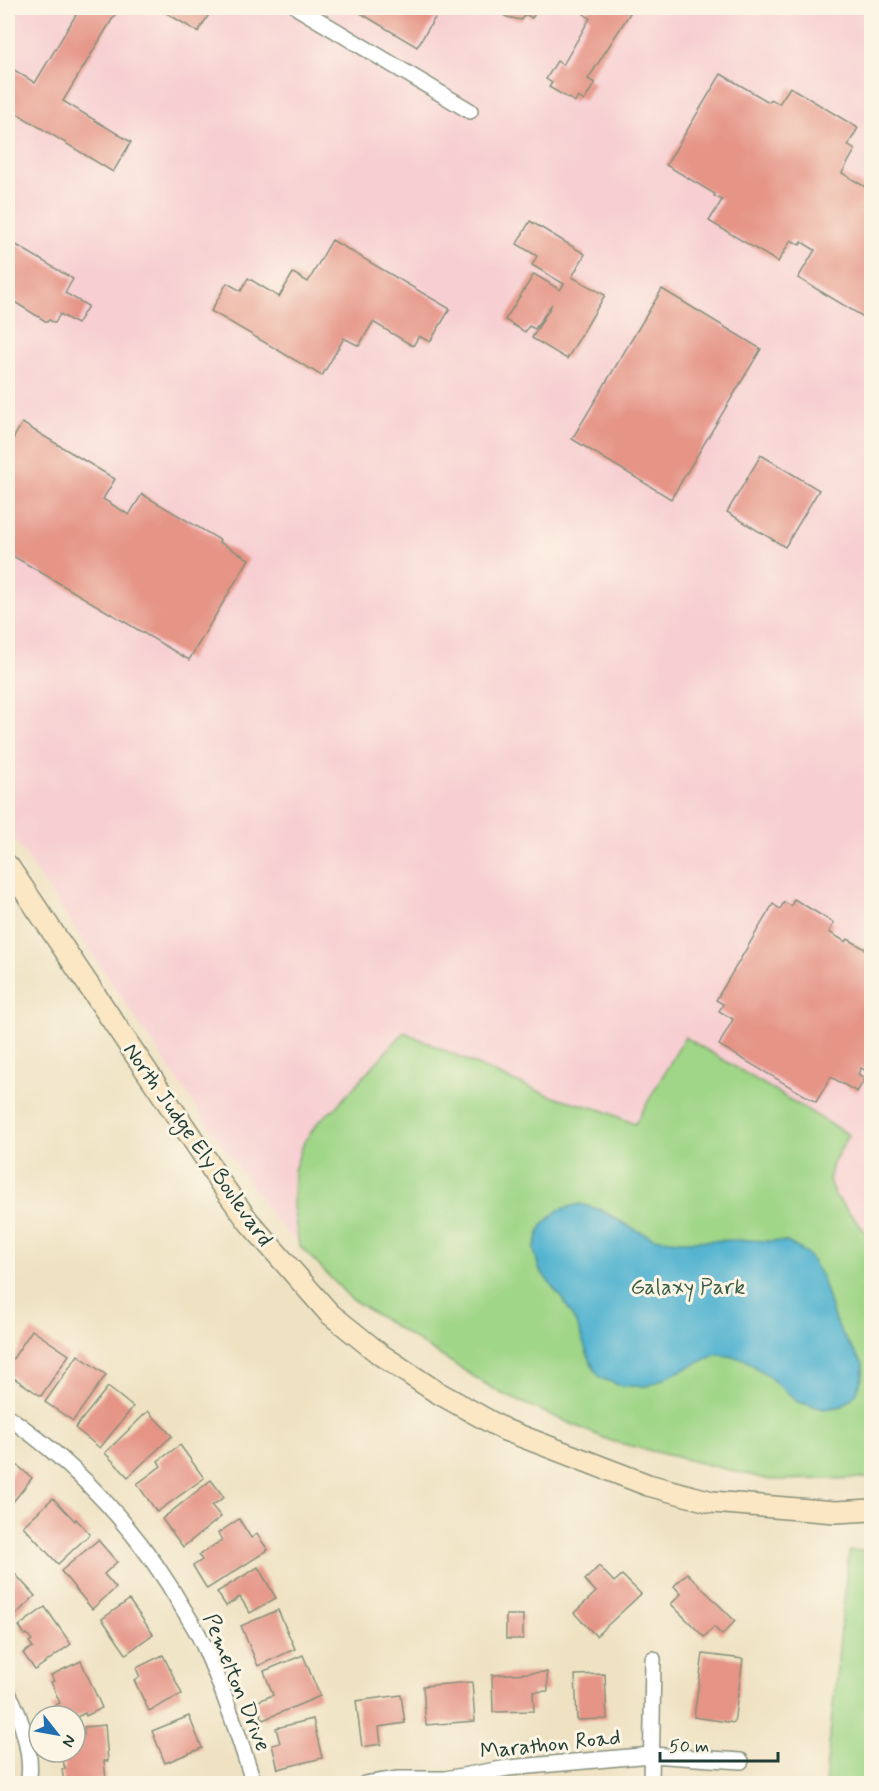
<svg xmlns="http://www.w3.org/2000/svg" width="879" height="1791" font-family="Mynerve,sans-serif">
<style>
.built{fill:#f7cfd2}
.green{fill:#a0d688;stroke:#608a5e;stroke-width:1.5}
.water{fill:#52b4d0;stroke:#387882;stroke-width:1.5}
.building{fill:#e59486}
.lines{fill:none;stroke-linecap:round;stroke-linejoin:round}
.minor-casing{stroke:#87907c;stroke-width:18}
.secondary-casing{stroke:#87907c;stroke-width:24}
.minor{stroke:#fff;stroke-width:15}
.secondary{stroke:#fbe7c3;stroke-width:21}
.labels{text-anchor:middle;stroke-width:6;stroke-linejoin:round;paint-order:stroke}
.street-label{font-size:22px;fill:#1f3d34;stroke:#fcf5e5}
.park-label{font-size:22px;fill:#395c45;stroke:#fcf5e5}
</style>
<rect width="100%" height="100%" fill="#fcf5e5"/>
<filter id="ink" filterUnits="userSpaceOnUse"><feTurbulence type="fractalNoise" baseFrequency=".0167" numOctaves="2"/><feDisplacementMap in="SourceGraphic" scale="12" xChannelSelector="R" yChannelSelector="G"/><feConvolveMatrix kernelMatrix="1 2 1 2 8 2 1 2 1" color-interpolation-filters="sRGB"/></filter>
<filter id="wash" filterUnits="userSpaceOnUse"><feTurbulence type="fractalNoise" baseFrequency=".008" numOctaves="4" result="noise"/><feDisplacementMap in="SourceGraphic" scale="24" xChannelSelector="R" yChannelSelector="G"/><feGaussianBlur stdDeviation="1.35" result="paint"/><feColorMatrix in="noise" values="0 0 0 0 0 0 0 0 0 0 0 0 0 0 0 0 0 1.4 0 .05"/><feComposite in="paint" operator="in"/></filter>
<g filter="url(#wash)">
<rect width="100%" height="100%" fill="#efe2c3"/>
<polygon class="built" points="8,8 871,8 871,1478 770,1480 611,1441 500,1393 351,1299 276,1221 213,1132 8,830"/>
<g class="green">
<polygon points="404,1032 506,1078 551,1096 602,1110 635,1124 685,1037 849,1135 833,1163 829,1180 834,1194 871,1239 871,1478 770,1480 611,1441 500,1393 351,1299 299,1245 293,1206 294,1170 304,1142 319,1121 335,1108"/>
<polygon points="871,1550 871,1783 825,1783 849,1551"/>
</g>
<polygon class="water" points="580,1204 601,1210 630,1227 654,1238 678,1241 750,1240 787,1242 807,1253 821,1275 835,1321 846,1340 863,1364 863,1375 856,1394 843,1406 824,1409 798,1402 769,1377 744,1359 717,1354 648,1386 621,1386 600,1378 590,1362 578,1327 565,1303 539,1269 534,1249 541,1227 558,1210"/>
<g id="blocks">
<g class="building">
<polygon points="80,8 119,8 63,101 131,142 113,172 8,108 8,66 35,83"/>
<polygon points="158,8 213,8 198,32"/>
<polygon points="352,8 441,8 417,47"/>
<polygon points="491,8 539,8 532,18 525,14 521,20 507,17"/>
<polygon points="588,8 631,8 632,10 588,79 595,83 584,101 578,97 575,102 549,87 552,83 546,79 557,61 563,65 590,18 584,14"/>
<polygon points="721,74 769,102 771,99 779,104 790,87 858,128 848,145 855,150 842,173 867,188 872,182 872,322 798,278 815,250 802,242 800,245 791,240 778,262 709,221 722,200 714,196 715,194 666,165"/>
<polygon points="530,221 585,254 572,277 605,295 567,359 532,338 552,304 535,329 529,326 525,332 505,320 534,274 560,290 564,284 532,265 537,256 517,244"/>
<polygon points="8,240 73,279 65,293 88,306 77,324 60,314 55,323 49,320 47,322 8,298"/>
<polygon points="332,240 450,309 430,342 419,336 413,346 373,322 359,346 344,338 322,376 211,311 227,283 241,291 248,278 279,297 293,273 308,282"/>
<polygon points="662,289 761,349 671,499 572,439"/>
<polygon points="22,423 115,479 103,499 129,515 142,494 220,540 219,542 249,559 189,660 8,553 8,448"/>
<polygon points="761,455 819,490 785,547 727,512"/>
<polygon points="794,899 834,923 829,932 846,942 848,939 872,953 872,1057 868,1055 865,1061 872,1065 872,1082 867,1079 870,1073 861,1068 858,1074 865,1078 857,1092 831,1077 816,1102 719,1045 733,1019 719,1011 723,1004 716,1000 773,904 780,909 784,902 791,906"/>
<polygon points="32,1330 69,1355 41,1396 8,1374 8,1366"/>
<polygon points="78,1355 106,1375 73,1421 45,1402"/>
<polygon points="108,1387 133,1407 100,1448 75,1428"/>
<polygon points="148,1411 172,1436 128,1477 105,1453"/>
<polygon points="180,1445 204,1478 157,1512 137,1484 161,1466 158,1461"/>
<polygon points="17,1465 32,1478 8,1508 8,1478"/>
<polygon points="211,1480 224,1497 212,1506 221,1517 183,1547 162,1519"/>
<polygon points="53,1498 75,1521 76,1519 90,1534 58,1564 23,1526"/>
<polygon points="239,1519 251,1538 257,1534 268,1550 207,1589 193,1566 202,1560 199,1555 222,1540 218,1533"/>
<polygon points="98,1540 117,1562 104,1574 116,1588 92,1609 61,1571"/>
<polygon points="8,1566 35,1596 11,1619 8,1615"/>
<polygon points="599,1566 614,1582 622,1575 641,1594 596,1636 574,1613 596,1592 585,1580"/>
<polygon points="258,1567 276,1598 250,1613 240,1597 226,1606 217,1592"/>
<polygon points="687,1573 735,1621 722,1635 714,1627 704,1637 671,1604 681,1594 674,1586"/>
<polygon points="129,1600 153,1634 126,1654 102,1619"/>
<polygon points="45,1607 71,1644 35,1670 23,1653 33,1647 29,1642 32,1640 27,1634 25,1635 19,1626"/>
<polygon points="278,1610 295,1649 258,1666 241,1626"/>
<rect x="506" y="1615" width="17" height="24"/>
<polygon points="703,1654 743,1659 734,1723 694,1717"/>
<polygon points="163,1655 182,1694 149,1711 134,1680 140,1677 136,1668"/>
<polygon points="303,1655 320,1696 263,1720 256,1702 273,1695 264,1671"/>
<polygon points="81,1661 102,1708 86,1716 85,1713 75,1718 75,1716 55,1716 51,1707 60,1703 51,1682 54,1681 51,1675"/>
<polygon points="547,1672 548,1691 533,1692 534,1711 493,1712 492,1675"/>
<polygon points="605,1674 607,1719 577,1720 575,1675"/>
<polygon points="472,1682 475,1721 426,1725 423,1686"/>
<polygon points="401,1695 405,1723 379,1727 381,1744 362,1747 356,1701"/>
<polygon points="189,1716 202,1748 165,1763 152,1731"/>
<polygon points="313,1719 322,1758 278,1769 272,1745 280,1743 276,1728"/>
<polygon points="105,1725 108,1761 104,1761 106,1779 64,1784 62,1769 65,1769 61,1752 75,1752 75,1736 84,1735 84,1727"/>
</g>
</g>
</g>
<g filter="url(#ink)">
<use href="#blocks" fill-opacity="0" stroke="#87907c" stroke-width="1.5"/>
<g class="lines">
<g class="minor-casing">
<g id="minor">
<polyline points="298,8 470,111"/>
<path d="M8 1417C80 1467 141 1534 184 1610 191 1622 199 1634 204 1646 224 1691 239 1737 254 1784"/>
<path d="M8 1693C21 1716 34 1757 28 1784"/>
<polyline points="365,1784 398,1779 445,1779 508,1768 651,1755 741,1761"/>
<polyline points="651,1784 653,1659"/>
</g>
</g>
<g class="secondary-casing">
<polyline id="secondary" points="8,866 206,1159 219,1181 249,1222 329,1313 381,1355 435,1391 505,1430 648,1485 712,1502 835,1512 872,1510"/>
</g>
<use href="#minor" class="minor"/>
<use href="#secondary" class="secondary"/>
</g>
</g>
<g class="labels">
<g class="street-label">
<text transform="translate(199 1144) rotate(55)" y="8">North Judge Ely Boulevard</text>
<text transform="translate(238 1682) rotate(68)" y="8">Pemelton Drive</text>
<text transform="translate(550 1743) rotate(-6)" y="8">Marathon Road</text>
</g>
<g class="park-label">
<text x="688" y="1294">Galaxy Park</text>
</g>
</g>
<rect width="879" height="1791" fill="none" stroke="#fcf5e5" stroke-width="30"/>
<g transform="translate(57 1734) rotate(121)"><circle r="28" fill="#fcf5e5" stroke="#a4ab9e" stroke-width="1.5"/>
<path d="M0-4.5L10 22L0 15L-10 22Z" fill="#1f6fb2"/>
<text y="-9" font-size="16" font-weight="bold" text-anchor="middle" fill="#1f3d34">N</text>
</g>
<path d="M660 1752v9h118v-9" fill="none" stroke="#1f3d34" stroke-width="3"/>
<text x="669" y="1752" font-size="18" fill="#1f3d34" stroke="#fcf5e5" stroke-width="4.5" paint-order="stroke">50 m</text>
</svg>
